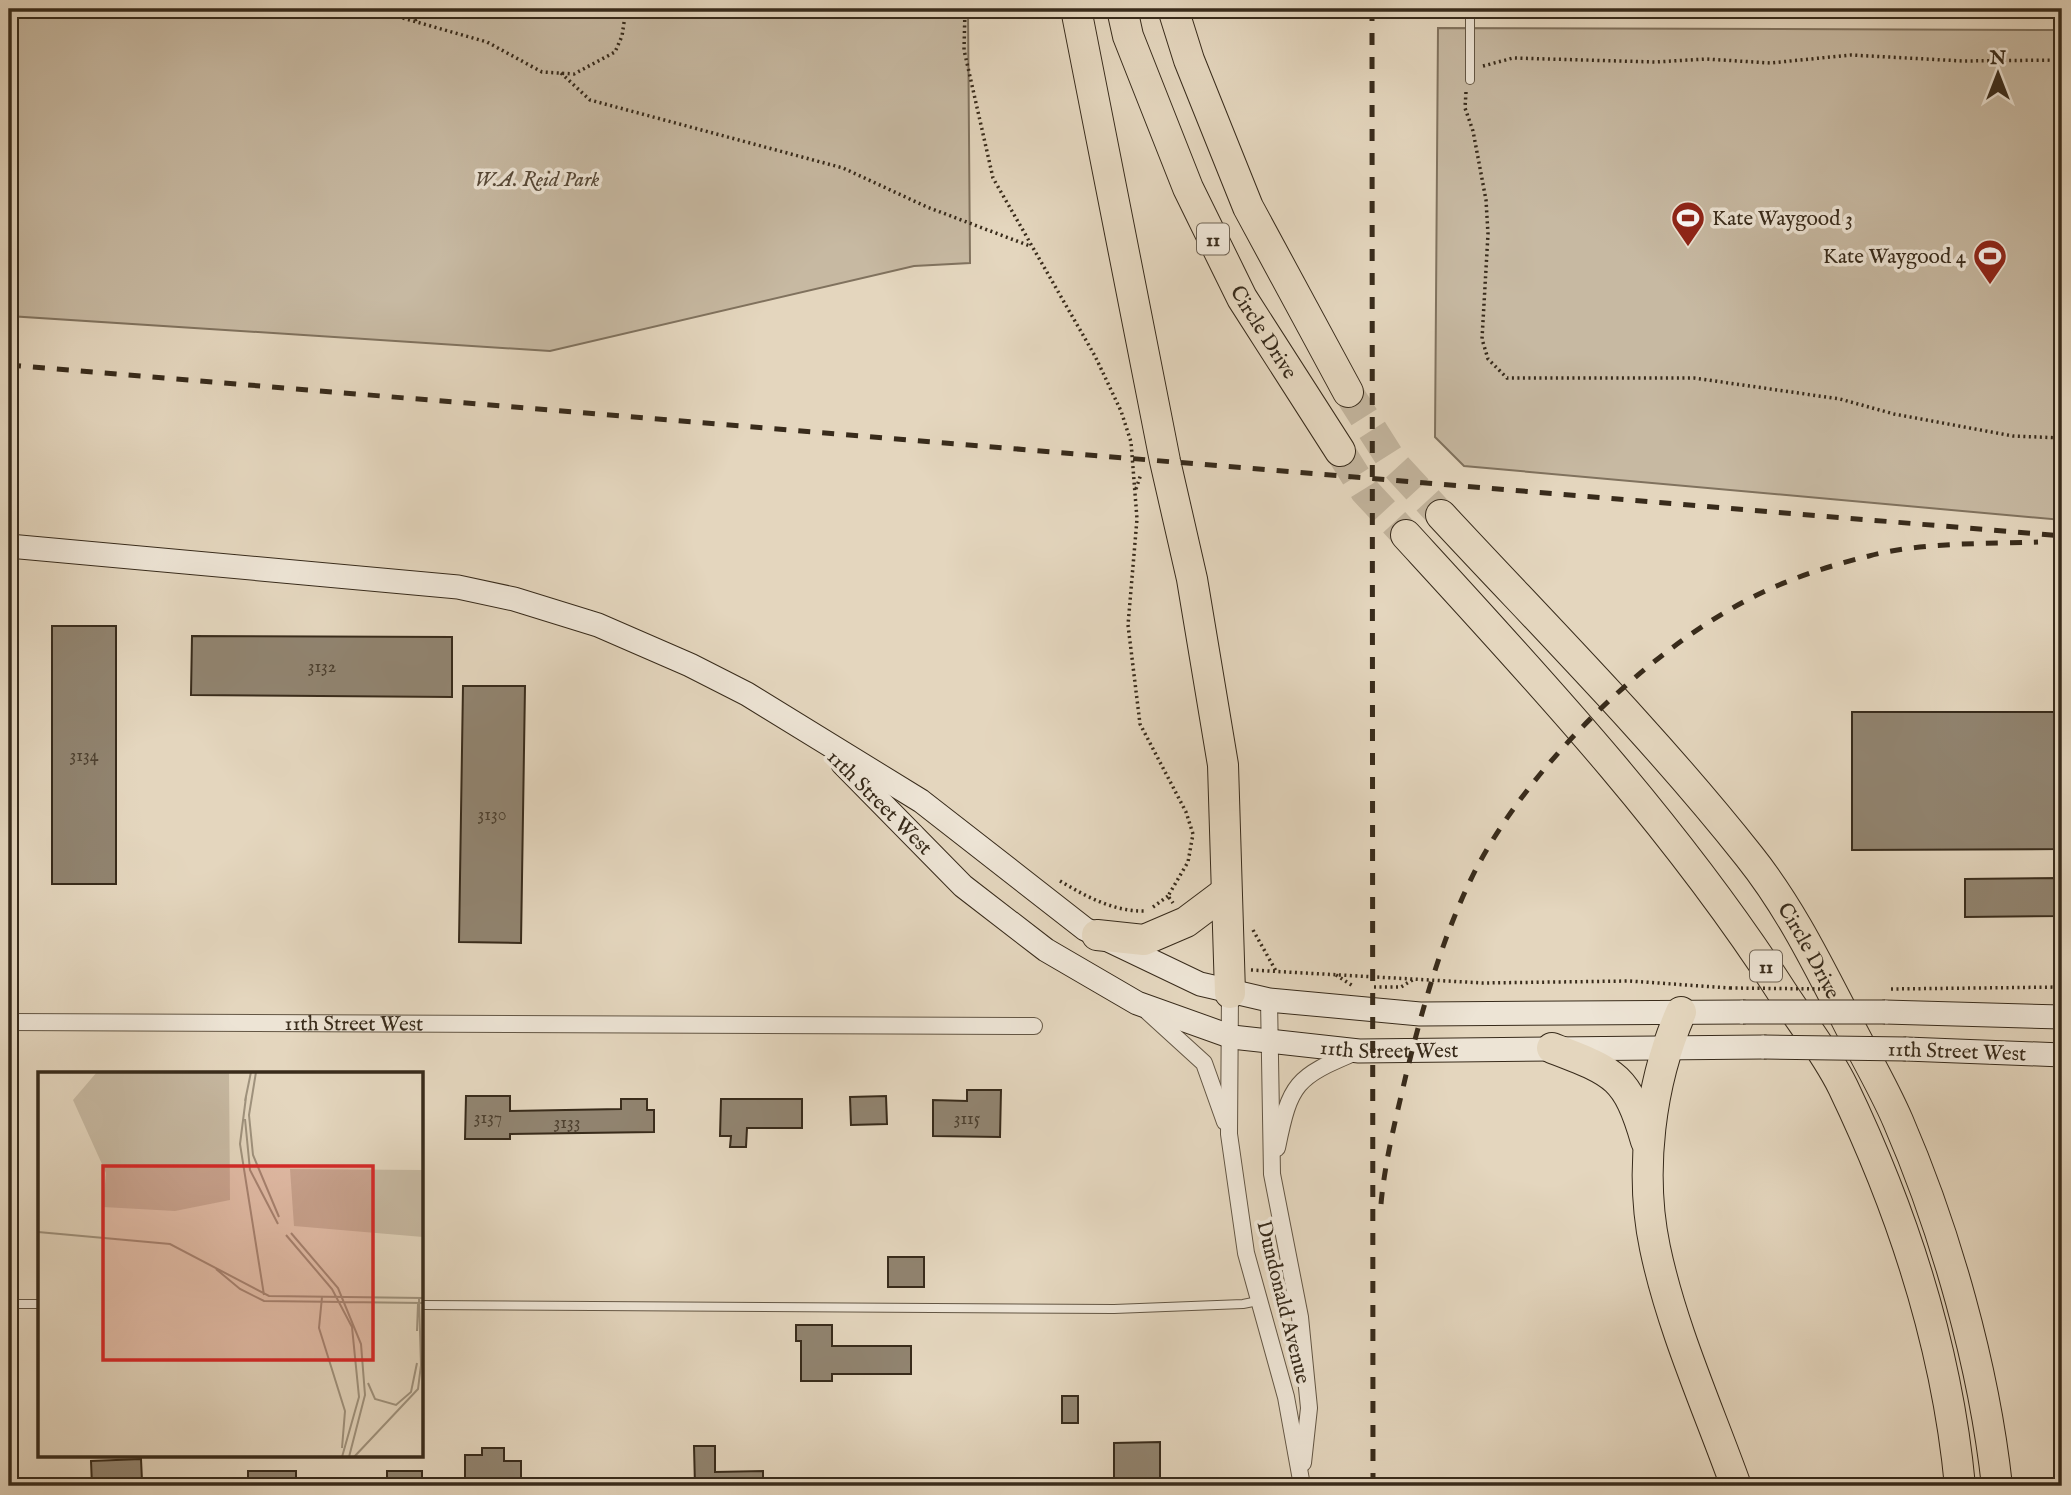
<svg xmlns="http://www.w3.org/2000/svg" width="2071" height="1495" font-family="'IM FELL English',serif">
<style>
.green{fill:#c7b9a2;stroke:#80725e;stroke-width:2}
.building{fill:#918470;stroke:#382b1b;stroke-width:2}
.lines{fill:none;stroke-linecap:round;stroke-linejoin:round}
.motorway-tunnel{stroke:#c2b49d;stroke-width:30;stroke-dasharray:30 15;stroke-linecap:butt}
.service-casing{stroke:#635644;stroke-width:10}
.minor-casing{stroke:#635644;stroke-width:18}
.secondary-casing{stroke:#382b1b;stroke-width:25}
.motorway-casing{stroke:#382b1b;stroke-width:32}
.path{stroke:#382b1b;stroke-width:3.5;stroke-dasharray:2 3.5;stroke-linecap:butt}
.service{stroke:#ede4d5;stroke-width:8}
.minor{stroke:#ede4d5;stroke-width:16}
.secondary{stroke:#ede4d5;stroke-width:23}
.motorway{stroke:#e4d6be;stroke-width:30}
.rail{stroke:#382b1b;stroke-width:5;stroke-dasharray:12 12;stroke-linecap:butt}
.secondary-bridge-casing{stroke:#382b1b;stroke-width:25;stroke-linecap:butt}
.path-bridge{stroke:#382b1b;stroke-width:3.5;stroke-dasharray:2 3.5;stroke-linecap:butt}
.secondary-bridge{stroke:#ede4d5;stroke-width:23}
.labels{text-anchor:middle;stroke-width:7;stroke-linejoin:round;paint-order:stroke}
.number-label{font-size:18px;fill:#4e4130}
.shield{fill:#ede4d5;stroke:#6e6253;stroke-width:2}
.shield-label{font-size:19px;font-weight:bold;fill:#382b1b}
.park-label{font-size:21px;font-style:italic;fill:#554736;stroke:#ede4d5}
.poi-label{font-size:21px;fill:#382b1b;stroke:#ede4d5;text-anchor:start}
.street-label{font-size:21px;fill:#382b1b;stroke:#ede4d5}
.inset-road{fill:none;stroke:#9f927d;stroke-width:2}
.view{fill:#d62828;fill-opacity:0.15;stroke:#d62828;stroke-width:3.5}
.inset-edge{fill:none;stroke:#382b1b;stroke-width:3.5}
</style>
<rect width="100%" height="100%" fill="#e4d6be"/>
<filter id="stains"><feTurbulence type="fractalNoise" baseFrequency=".00286" numOctaves="4"/><feColorMatrix values="0 0 0 0 .2 0 0 0 0 .09 0 0 0 0 .02 0 0 0 .5 -.17"/></filter>
<radialGradient id="worn" r=".72"><stop offset=".6" stop-color="#630" stop-opacity="0"/><stop offset="1" stop-color="#630" stop-opacity=".3"/></radialGradient>
<g class="green">
<polygon points="9,9 968,9 970,263 914,266 550,351 9,316 9,161 17,55 9,37"/>
<polygon points="1438,28 2062,30 2062,520 1464,466 1435,437"/>
</g>
<g class="building">
<rect x="52" y="626" width="64" height="258"/>
<polygon points="192,636 452,637 452,697 191,695"/>
<polygon points="463,686 525,686 521,943 459,942"/>
<polygon points="1852,712 2062,712 2062,849 1852,850"/>
<polygon points="2062,878 2062,916 1965,917 1965,879"/>
<polygon points="967,1090 1001,1090 1000,1137 933,1136 933,1100 967,1101"/>
<polygon points="466,1096 510,1096 510,1111 621,1109 621,1099 647,1099 647,1110 654,1110 654,1132 510,1134 510,1139 465,1139"/>
<polygon points="886,1096 887,1124 851,1125 850,1097"/>
<polygon points="721,1099 802,1099 802,1128 747,1128 746,1147 730,1147 731,1136 720,1136"/>
<rect x="888" y="1257" width="36" height="30"/>
<polygon points="796,1325 832,1325 832,1346 911,1346 911,1374 832,1374 832,1381 801,1381 801,1341 796,1341"/>
<rect x="1062" y="1396" width="16" height="27"/>
<polygon points="1160,1442 1160,1486 1114,1486 1114,1443"/>
<polygon points="694,1446 715,1446 715,1472 763,1471 763,1486 695,1486"/>
<polygon points="482,1448 504,1448 504,1461 521,1461 521,1486 465,1486 465,1455 482,1455"/>
<polygon points="141,1459 142,1481 114,1482 115,1486 92,1486 91,1461"/>
<rect x="248" y="1471" width="48" height="15"/>
<rect x="387" y="1471" width="35" height="15"/>
</g>
<g class="lines">
<g class="motorway-tunnel">
<polyline points="1348,392 1394,464 1441,515"/>
<polyline points="1340,451 1365,491 1406,535"/>
</g>
<g class="service-casing">
<g id="service">
<polyline points="1470,9 1470,80"/>
<polyline points="9,1304 40,1304"/>
<polyline points="422,1305 1114,1309 1243,1304 1258,1301"/>
</g>
</g>
<g class="minor-casing">
<g id="minor">
<polyline points="1230,993 1229,1134 1246,1253 1286,1397 1301,1480"/>
<polyline points="1269,1000 1272,1174 1300,1317 1309,1408 1303,1463"/>
<polyline points="1148,1012 1204,1063 1225,1122"/>
<path id="s1" d="M9 1022 1034 1026"/>
<path d="M1277 1148C1290 1083 1296 1077 1356 1052"/>
</g>
</g>
<g class="secondary-casing">
<g id="secondary">
<polyline points="9,546 458,587 514,599 598,625 690,665 747,694 921,801 1085,929 1200,984 1269,1000 1420,1014 1743,1012"/>
<path id="s2" d="M843 764 963 886 1046 950 1137 1003 1232 1037 1359 1051 1764 1047"/>
<polyline points="1885,1012 2062,1017"/>
<polyline points="1906,1049 2062,1055"/>
</g>
</g>
<g class="motorway-casing">
<g id="motorway">
<polyline points="1076,9 1165,461 1192,579 1223,765 1230,993"/>
<path id="s3" d="M1122 9 1128 36 1188 188 1242 298 1340 451"/>
<polyline points="1173,9 1189,60 1248,207 1348,392"/>
<path id="s4" d="M1441 515C1545 627 1654 736 1749 856 1789 906 1817 963 1846 1019 1863 1053 1883 1086 1898 1121 1946 1232 1984 1366 1997 1486"/>
<path d="M1406 535C1539 680 1675 826 1782 992 1802 1023 1827 1054 1843 1087 1903 1212 1947 1348 1960 1486"/>
<polyline points="1097,935 1144,940 1186,922 1226,892"/>
<path d="M1681 1012C1650 1083 1639 1172 1655 1248 1672 1329 1708 1408 1736 1486"/>
<path d="M1552 1048C1614 1072 1627 1075 1646 1141"/>
</g>
</g>
<g class="path">
<polyline points="371,9 487,42 542,72 574,74 615,52 622,36 626,9"/>
<polyline points="965,9 964,50 993,178 1095,356 1121,411 1131,442 1137,519 1128,625 1140,724 1186,812 1193,834 1188,862 1168,896 1173,903"/>
<polyline points="415,20 437,9"/>
<polyline points="1483,66 1513,58 1655,62 1706,59 1770,63 1851,55 1963,61 2062,60"/>
<polyline points="561,73 590,100 843,168 927,207 1030,246"/>
<polyline points="1466,92 1465,108 1473,131 1486,200 1488,234 1482,339 1488,359 1507,378 1694,378 1840,399 1894,414 2013,436 2062,438"/>
<polyline points="1136,489 1141,474"/>
<path d="M1060 881C1087 897 1114 912 1147 911"/>
<polyline points="1153,907 1168,896"/>
<polyline points="1253,930 1276,971"/>
<polyline points="1251,970 1483,983 1629,981 1730,988"/>
<polyline points="1336,975 1353,986"/>
<polyline points="1374,987 1401,987 1414,979"/>
<polyline points="1891,989 2062,987"/>
</g>
<use href="#service" class="service"/>
<use href="#minor" class="minor"/>
<use href="#secondary" class="secondary"/>
<use href="#motorway" class="motorway"/>
<g class="rail">
<polyline points="1372,9 1373,1486"/>
<polyline points="9,365 2062,536"/>
<path d="M1381 1204C1385 1160 1396 1118 1406 1075 1423 1006 1442 938 1473 875 1529 763 1663 633 1779 585 1807 573 1840 563 1869 556 1921 542 1984 544 2038 542"/>
</g>
<g class="secondary-bridge-casing">
<g id="secondary-bridge">
<polyline points="1743,1012 1885,1012"/>
<polyline points="1764,1047 1906,1049"/>
</g>
</g>
<polyline class="path-bridge" points="1730,988 1826,989"/>
<use href="#secondary-bridge" class="secondary-bridge"/>
</g>
<defs>
<g id="stadium-pin" transform="scale(1.75)"><path d="M0 17L-7.5 6A9.5 9.5 0 1 1 7.5 6Z" fill="#8f2418" stroke="#ede4d5"/><path d="M0-5a6.5 5 0 1 0 0 10a6.5 5 0 1 0 0-10ZM-3.5-1.8h7v3.6h-7Z" fill="#fff"/></g>
</defs>
<g fill-rule="evenodd">
<use href="#stadium-pin" x="1688" y="218"/>
<use href="#stadium-pin" x="1990" y="256"/>
</g>
<g class="labels">
<g class="number-label">
<text x="322" y="672">3132</text>
<text x="84" y="761">3134</text>
<text x="492" y="820">3130</text>
<text x="488" y="1123">3137</text>
<text x="967" y="1124">3115</text>
<text x="567" y="1128">3133</text>
</g>
<g class="shield">
<rect x="1197" y="223.5" width="32" height="31" rx="5"/>
<rect x="1750" y="950.5" width="32" height="31" rx="5"/>
</g>
<g class="shield-label">
<text x="1213" y="246">11</text>
<text x="1766" y="973">11</text>
</g>
<g class="park-label">
<text x="537" y="186">W.A. Reid Park</text>
</g>
<g class="poi-label">
<text x="1712" y="225">Kate Waygood 3</text>
<text x="1966" y="263" text-anchor="end">Kate Waygood 4</text>
</g>
<g class="street-label">
<text dy="7" stroke="none"><textPath href="#s3" startOffset="354">Circle Drive</textPath></text>
<text transform="translate(880 802) rotate(45)" y="7">11th Street West</text>
<text dy="7" stroke="none"><textPath href="#s4" startOffset="572">Circle Drive</textPath></text>
<text dy="7" stroke="none"><textPath href="#s1" startOffset="345">11th Street West</textPath></text>
<text dy="7" stroke="none"><textPath href="#s2" startOffset="640">11th Street West</textPath></text>
<text transform="translate(1957 1051) rotate(2)" y="7">11th Street West</text>
<text transform="translate(1284 1302) rotate(76)" y="7">Dundonald Avenue</text>
</g>
</g>
<g transform="translate(38 1072)">
<rect width="385" height="385" fill="#e4d6be"/>
<path d="M59 0H191L192 128 137 139 65 135 68 101 35 28ZM252 97 385 98V165L256 154Z" fill="#c7b9a2"/>
<path class="inset-road" d="M218 0 211 43 215 83 241 145M208 25 202 72 226 223M207 29 213 0M207 47 212 98 240 152M0 160 132 172 231 224 385 226M253 161 300 216 323 272 327 323 311 385M248 163 294 217 314 255 321 325 304 385M178 197 202 217 226 229 385 231M284 225 281 256 307 339 304 376M379 259 380 232M330 311 337 327 358 333 373 320 379 291M316 385 380 317 383 293 381 226"/>
<path class="view" d="M65 94H335V288H65Z"/>
<rect width="385" height="385" class="inset-edge"/>
</g>
<rect width="2071" height="1495" fill="none" stroke="#e4d6be" stroke-width="35"/>
<rect x="10" y="10" width="2050" height="1474" fill="none" stroke="#382b1b" stroke-width="3.5"/>
<rect x="18" y="18" width="2036" height="1460" fill="none" stroke="#382b1b" stroke-width="2"/>
<g transform="translate(1998 74)" stroke="#ede4d5" stroke-width="5" paint-order="stroke">
<path d="M0-5L12 26L0 18L-12 26Z" fill="#382b1b"/>
<text y="-10" font-size="19" font-weight="bold" text-anchor="middle" fill="#382b1b">N</text>
</g>
<rect width="100%" height="100%" filter="url(#stains)"/>
<rect width="100%" height="100%" fill="url(#worn)"/>
</svg>
